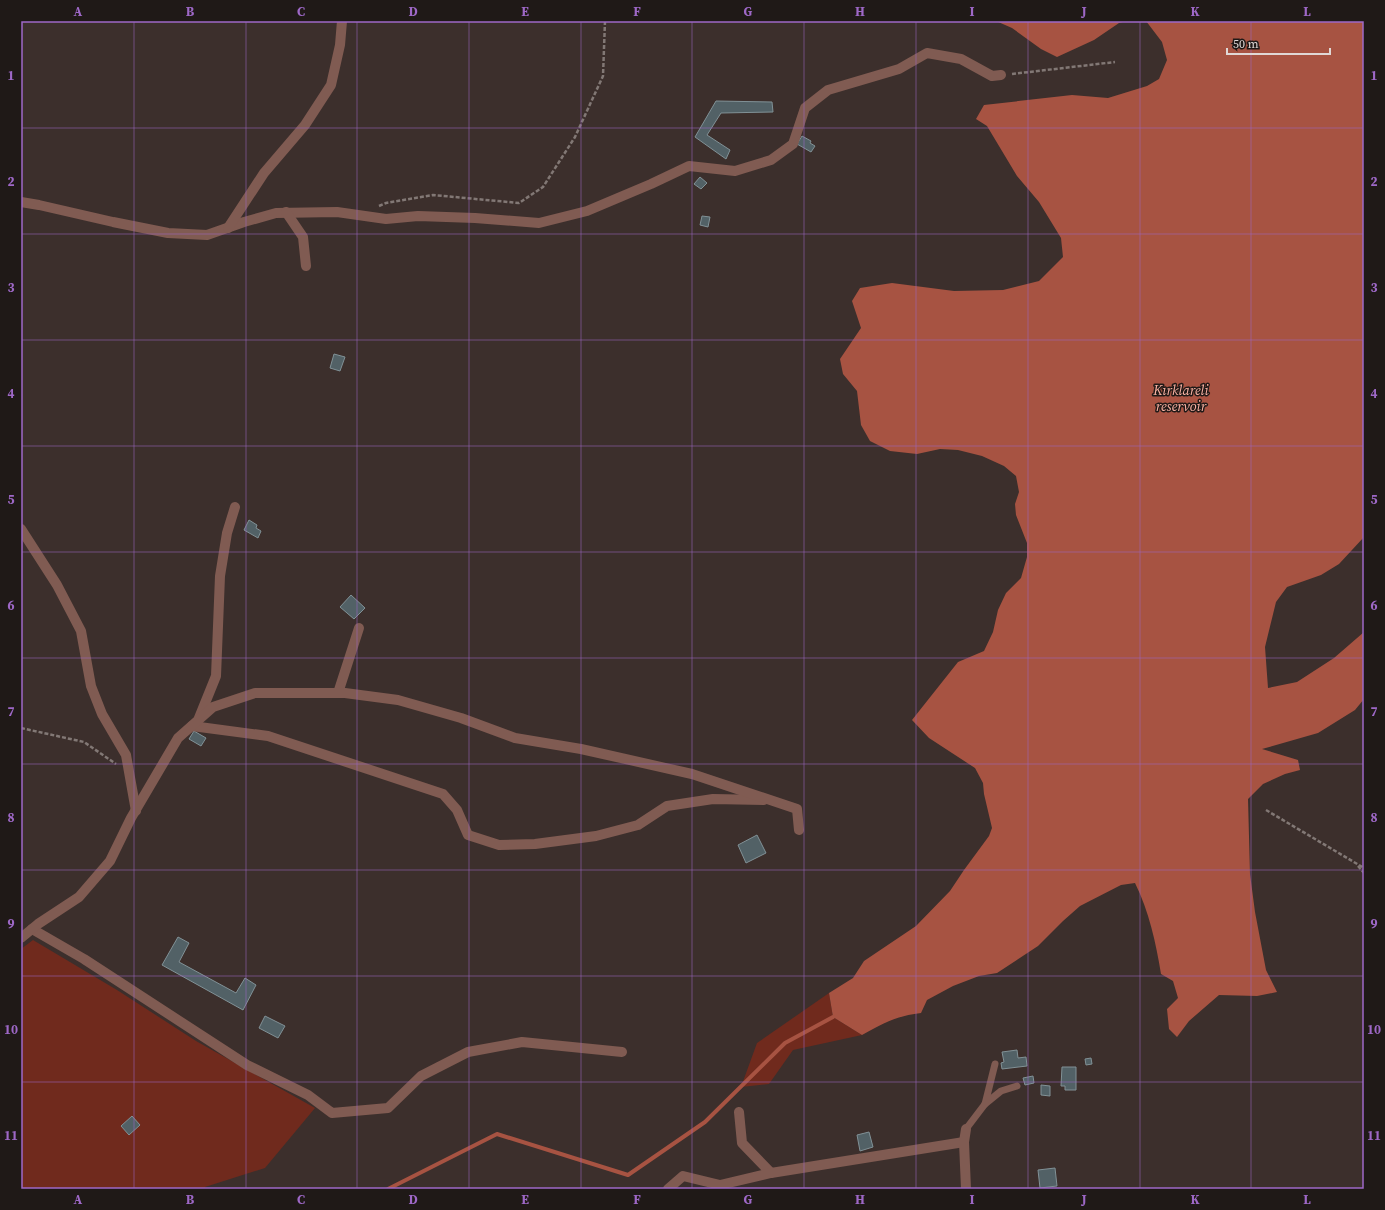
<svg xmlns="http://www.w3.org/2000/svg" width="1385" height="1210" font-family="'Source Serif 4',serif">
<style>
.green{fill:#702a1d}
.water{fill:#a75342}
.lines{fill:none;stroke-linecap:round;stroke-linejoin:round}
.stream{stroke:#a75342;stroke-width:4}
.building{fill:#526166;stroke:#819196}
.path{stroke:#827875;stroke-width:2.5;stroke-dasharray:4 2;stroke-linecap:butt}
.lane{stroke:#805b52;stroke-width:7}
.street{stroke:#805b52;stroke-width:10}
.grid{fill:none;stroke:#9e68c7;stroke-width:1;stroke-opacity:0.55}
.labels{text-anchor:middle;stroke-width:3;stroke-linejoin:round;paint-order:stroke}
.water-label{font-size:14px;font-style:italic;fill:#fbb3a4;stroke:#1f1917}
.neatline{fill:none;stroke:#9e68c7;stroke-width:1.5}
.grid-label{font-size:13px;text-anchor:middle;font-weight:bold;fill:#9e68c7}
</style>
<rect width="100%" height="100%" fill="#3c2f2c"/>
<g class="green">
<polygon points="33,940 117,990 196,1041 315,1108 265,1168 205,1187 205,1189 21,1189 21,949"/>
<polygon points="829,993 833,1017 862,1035 793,1050 769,1084 741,1087 757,1043"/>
</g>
<g class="water">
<polygon points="996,21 1126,21 1119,23 1094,40 1057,57 1041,49 1012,28"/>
<path d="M1146 21H1364V537L1339 564 1321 575 1287 587 1276 602 1265 647 1268 688 1297 682 1334 658 1364 632V699L1355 710 1318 733 1262 749 1298 760 1300 770 1285 774 1263 784 1248 799 1250 874 1255 912 1266 970 1277 992 1257 996 1219 995 1189 1021 1177 1037 1169 1029 1167 1009 1178 998 1173 981 1161 974C1156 943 1149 911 1135 883L1121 885 1080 906 1063 921 1038 946 997 973 979 976 953 986 927 1000 921 1013C896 1016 884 1023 862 1035L833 1017 829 993 853 978 864 961 916 926 950 891 964 870 989 836 992 828 984 794 983 783 975 768 929 738 912 720 958 662 984 651 993 632 998 610 1006 593 1021 578 1027 557V543L1016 515 1015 504 1019 492 1016 476 1004 466 982 456 958 450 940 449 917 454 890 451 870 441 861 425 857 391 843 374 840 359 861 328 852 301 860 288 892 283 954 291 1003 290 1039 281 1063 257 1061 238 1039 202 1017 176 987 126 976 119 984 105 1072 95 1108 98 1147 86 1159 79 1167 60 1162 42Z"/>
</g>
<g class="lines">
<polyline class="stream" points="388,1189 497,1134 628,1175 705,1122 785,1043 833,1017"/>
</g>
<g class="building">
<polygon points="716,101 772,102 773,112 721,113 707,135 730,150 726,159 695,137"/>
<polygon points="802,136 811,141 810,143 815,146 811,152 797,144"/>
<polygon points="700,177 707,183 701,189 694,184"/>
<polygon points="702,216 710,217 708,227 700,225"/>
<polygon points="334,354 345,357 340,371 330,368"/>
<polygon points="249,520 257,525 256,528 261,531 258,538 244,530"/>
<polygon points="351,595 365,608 354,619 340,607"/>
<polygon points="194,731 206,738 201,746 189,739"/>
<polygon points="757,835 766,853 746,863 738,845"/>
<polygon points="178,937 189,943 179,962 236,993 245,978 256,985 243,1010 162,965"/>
<polygon points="265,1016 285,1026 278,1038 259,1028"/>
<polygon points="1017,1050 1018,1058 1026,1057 1027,1066 1002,1069 1001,1063 1004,1062 1002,1052"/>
<polygon points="1091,1058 1092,1064 1086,1065 1085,1059"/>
<polygon points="1062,1067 1076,1067 1076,1090 1065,1090 1065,1086 1061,1086"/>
<polygon points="1033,1076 1034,1083 1025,1085 1023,1078"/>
<polygon points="1041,1085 1050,1086 1050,1096 1041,1095"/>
<polygon points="132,1116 140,1125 129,1135 121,1126"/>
<polygon points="869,1132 873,1147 860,1151 857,1135"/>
<polygon points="1055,1168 1057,1186 1040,1188 1038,1170"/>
</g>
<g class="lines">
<g class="path">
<polyline points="1012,74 1115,62"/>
<polyline points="379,206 386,203 433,195 519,203 543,187 575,137 603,76 605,21"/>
<polyline points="21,728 84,742 116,764"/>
<polyline points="1266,810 1364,868"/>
<polyline points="1358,866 1364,873"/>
</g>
<g class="lane">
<polyline points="985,1104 1001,1091 1017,1086"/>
<polyline points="966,1129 985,1104 995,1064"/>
</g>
<g class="street">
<polyline points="21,202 39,205 113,222 168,233 207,235 244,222 276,213 337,212 386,219 418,216 475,218 539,223 587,211 651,184 689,166 735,171 771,160 793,144 805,108 828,90 899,69 927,53 961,59 992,76 1001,75"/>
<polyline points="286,212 303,237 306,266"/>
<polyline points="228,228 264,173 305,125 331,85 340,45 342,21"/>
<polyline points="21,529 57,585 81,631 91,686 102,714 126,755 136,811"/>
<polyline points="338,693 359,628"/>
<polyline points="199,718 216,676 220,576 227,533 235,507"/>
<polyline points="192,726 268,736 443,794 457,810 468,835 499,845 535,844 596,836 638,825 667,806 713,799 764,800"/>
<polyline points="32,929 84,959 247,1065 308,1095 332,1113 388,1108 421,1076 468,1052 522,1042 622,1052"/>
<polyline points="21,938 38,924 79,897 110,861 131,818 178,738 213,707 255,693 345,693 398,700 461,718 515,738 581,749 692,774 797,809 799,830"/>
<polyline points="739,1112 742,1143 771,1173"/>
<polyline points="668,1189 683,1176 720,1185 771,1173 964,1142"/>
<polyline points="966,1189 964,1142 966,1129"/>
</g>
</g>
<path class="grid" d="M134 21V1189M246 21V1189M357 21V1189M469 21V1189M581 21V1189M692 21V1189M804 21V1189M916 21V1189M1028 21V1189M1140 21V1189M1251 21V1189M21 128H1364M21 234H1364M21 340H1364M21 446H1364M21 552H1364M21 658H1364M21 764H1364M21 870H1364M21 976H1364M21 1082H1364"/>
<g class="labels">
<g class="water-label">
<text x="1181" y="395">Kırklareli<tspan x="1181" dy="16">reservoir</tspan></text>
</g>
</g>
<rect width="1385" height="1210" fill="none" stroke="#1f1917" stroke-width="44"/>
<path d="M1227 48v6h103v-6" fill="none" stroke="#e0d8d6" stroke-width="2"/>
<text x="1233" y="48" font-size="12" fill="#e0d8d6" stroke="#1f1917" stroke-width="3" paint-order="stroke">50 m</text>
<rect x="22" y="22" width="1341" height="1166" class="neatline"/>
<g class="grid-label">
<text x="78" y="16">A</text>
<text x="190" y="16">B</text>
<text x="301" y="16">C</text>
<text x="413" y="16">D</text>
<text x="525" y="16">E</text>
<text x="637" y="16">F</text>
<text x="748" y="16">G</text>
<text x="860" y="16">H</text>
<text x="972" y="16">I</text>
<text x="1084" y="16">J</text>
<text x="1195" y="16">K</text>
<text x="1307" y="16">L</text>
<text x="11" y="80">1</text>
<text x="1374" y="80">1</text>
<text x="11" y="186">2</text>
<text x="1374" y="186">2</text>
<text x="11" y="292">3</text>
<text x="1374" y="292">3</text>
<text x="11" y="398">4</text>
<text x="1374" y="398">4</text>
<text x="11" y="504">5</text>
<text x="1374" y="504">5</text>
<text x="11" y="610">6</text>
<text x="1374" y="610">6</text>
<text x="11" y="716">7</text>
<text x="1374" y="716">7</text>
<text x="11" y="822">8</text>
<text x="1374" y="822">8</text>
<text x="11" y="928">9</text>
<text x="1374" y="928">9</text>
<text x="11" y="1034">10</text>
<text x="1374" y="1034">10</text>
<text x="11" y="1140">11</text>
<text x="1374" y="1140">11</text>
<text x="78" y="1204">A</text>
<text x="190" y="1204">B</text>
<text x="301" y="1204">C</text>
<text x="413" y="1204">D</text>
<text x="525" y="1204">E</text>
<text x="637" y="1204">F</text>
<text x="748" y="1204">G</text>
<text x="860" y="1204">H</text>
<text x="972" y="1204">I</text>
<text x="1084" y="1204">J</text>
<text x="1195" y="1204">K</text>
<text x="1307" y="1204">L</text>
</g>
</svg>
